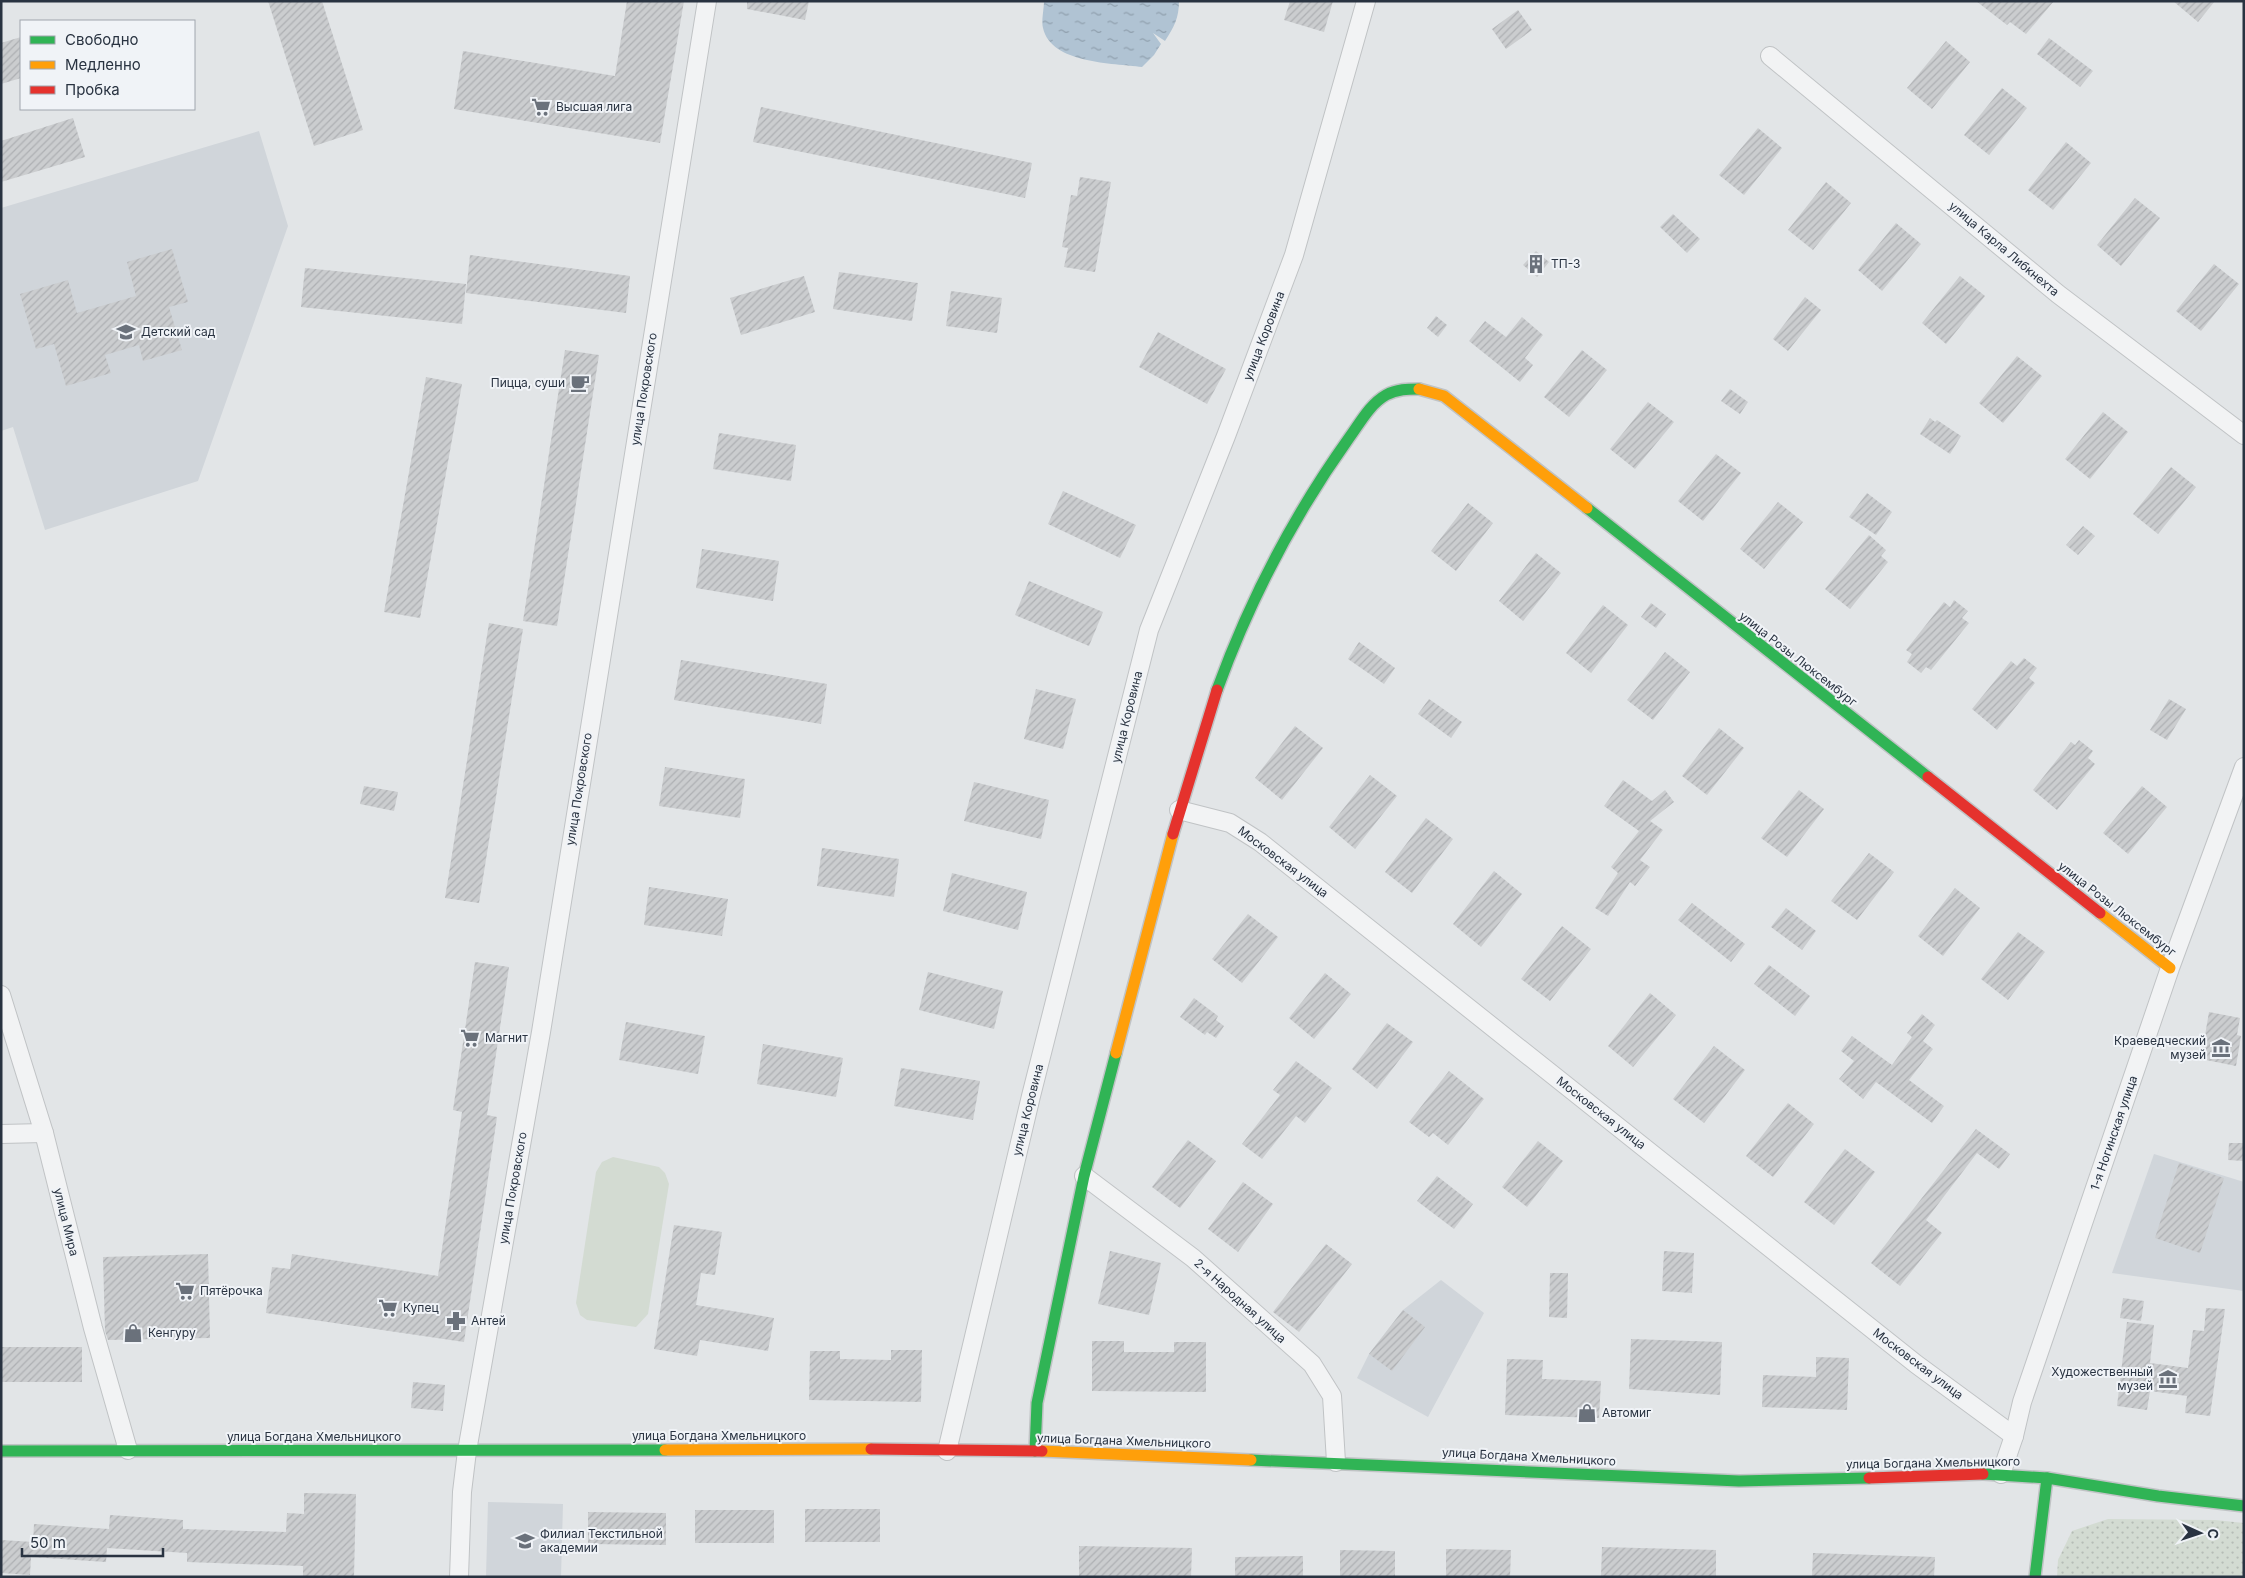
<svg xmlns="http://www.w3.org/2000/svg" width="2245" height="1578" font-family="Inter,sans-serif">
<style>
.built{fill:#d0d5da}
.park{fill:url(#park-dots)}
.garden{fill:#d3dbd2}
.water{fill:url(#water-ripples)}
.building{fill:url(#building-hatch)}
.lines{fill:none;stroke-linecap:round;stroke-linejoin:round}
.street-casing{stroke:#c0c3c5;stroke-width:20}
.fast-casing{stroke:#c0c3c5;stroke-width:14}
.slow-casing{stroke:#c0c3c5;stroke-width:14}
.jam-casing{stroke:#c0c3c5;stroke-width:14}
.street{stroke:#f2f3f4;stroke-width:18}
.fast{stroke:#30b455;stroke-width:11}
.slow{stroke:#ff9f0a;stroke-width:11}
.jam{stroke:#e5322d;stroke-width:11}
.labels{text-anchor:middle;stroke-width:4;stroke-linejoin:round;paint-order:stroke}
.poi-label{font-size:12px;fill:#293341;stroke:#f0f3f7;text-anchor:start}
.street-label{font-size:12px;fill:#293341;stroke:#f0f3f7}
</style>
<defs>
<pattern id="park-dots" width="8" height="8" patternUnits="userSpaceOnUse" patternTransform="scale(1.25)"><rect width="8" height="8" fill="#d3dbd2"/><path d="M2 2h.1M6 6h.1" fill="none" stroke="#b5bcb6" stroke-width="1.8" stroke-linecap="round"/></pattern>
<pattern id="water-ripples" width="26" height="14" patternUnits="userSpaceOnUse" patternTransform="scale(1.25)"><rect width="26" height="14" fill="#b0c3d3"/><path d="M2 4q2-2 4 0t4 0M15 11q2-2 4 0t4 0" fill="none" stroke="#8f9fad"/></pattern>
<pattern id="building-hatch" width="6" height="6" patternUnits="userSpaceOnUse" patternTransform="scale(1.25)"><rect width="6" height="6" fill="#cbcdcf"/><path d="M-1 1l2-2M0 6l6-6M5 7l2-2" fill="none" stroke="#aeb0b3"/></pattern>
</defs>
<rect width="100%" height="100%" fill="#e2e5e7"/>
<g class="built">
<polygon points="259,131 288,226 198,481 45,530 13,427 1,431 1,208"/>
<polygon points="2154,1154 2244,1182 2244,1291 2112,1273"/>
<polygon points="1441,1280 1484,1313 1428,1417 1357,1378 1369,1354 1403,1310"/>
<polygon points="488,1502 563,1504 561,1577 486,1577"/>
</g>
<polygon class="park" points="2108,1519 2215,1520 2244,1523 2244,1577 2057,1577 2058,1560 2072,1531"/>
<polygon class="garden" points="613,1157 659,1167 665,1173 669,1184 648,1314 636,1327 587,1320 580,1315 576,1303 596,1172 602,1162"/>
<path class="water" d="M1044 1H1179C1179 18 1174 27 1165 41L1153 33 1161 44 1154 55 1142 67C1113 63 1051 64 1043 28 1041 21 1044 9 1044 1Z"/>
<g class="building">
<polygon points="268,1 322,1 363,130 314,146"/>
<polygon points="627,1 684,1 660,143 454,109 463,51 615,76"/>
<polygon points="747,1 809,1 805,20 747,9"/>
<polygon points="1290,1 1333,1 1324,32 1284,20"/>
<polygon points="1976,1 2054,1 2026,34 2010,22 2007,25"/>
<polygon points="2173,1 2215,1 2198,22"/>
<polygon points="1518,10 1532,30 1506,49 1492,29"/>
<polygon points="21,37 21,78 1,84 1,43"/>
<polygon points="2049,38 2093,71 2080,87 2037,54"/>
<polygon points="1946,41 1970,62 1932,109 1907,88"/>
<polygon points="2002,88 2027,108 1989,155 1964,135"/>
<polygon points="761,107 1032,163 1025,198 753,142"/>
<polygon points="73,118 85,157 1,182 1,141"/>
<polygon points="1758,128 1782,148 1744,195 1719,175"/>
<polygon points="2066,142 2091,163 2053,210 2028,190"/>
<polygon points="1080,177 1111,182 1095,272 1064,267 1068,248 1062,247 1071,195 1077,196"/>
<polygon points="1826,182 1851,203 1813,250 1788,230"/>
<polygon points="2135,198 2160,218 2121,266 2097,245"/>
<polygon points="1673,214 1700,239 1687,253 1660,227"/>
<polygon points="1896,223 1921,244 1882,291 1858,270"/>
<polygon points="172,249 188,302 169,307 182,350 143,361 139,345 105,355 111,373 66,386 54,344 36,349 20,294 68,280 77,313 136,296 127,262"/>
<polygon points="1536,251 1549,262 1537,277 1523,265"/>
<polygon points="470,255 630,276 626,313 466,293"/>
<polygon points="2214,264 2239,284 2201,331 2176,311"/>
<polygon points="305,268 466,284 462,324 301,307"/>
<polygon points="839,272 918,283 912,321 833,309"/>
<polygon points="804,276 815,312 741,335 730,298"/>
<polygon points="1960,276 1985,296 1946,344 1922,323"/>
<polygon points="951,291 1002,298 997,333 946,326"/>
<polygon points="1805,297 1821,310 1788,351 1773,339"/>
<polygon points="1436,316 1447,325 1438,337 1427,328"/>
<polygon points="1522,317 1543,335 1525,358 1533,365 1520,382 1469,341 1485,321 1506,337"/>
<polygon points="1158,332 1226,369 1207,404 1139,367"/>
<polygon points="565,350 599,355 557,626 523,621"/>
<polygon points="1582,350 1607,370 1569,417 1544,397"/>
<polygon points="2017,356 2042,376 2003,423 1979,403"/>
<polygon points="426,377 462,384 420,618 384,612"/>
<polygon points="1730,389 1748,402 1740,414 1721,401"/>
<polygon points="1648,402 1674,422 1635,469 1610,449"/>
<polygon points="2103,412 2128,432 2090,479 2065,459"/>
<polygon points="1930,418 1935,422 1937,420 1961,436 1950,454 1920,434"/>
<polygon points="719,433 796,445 791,481 713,469"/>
<polygon points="1716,454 1741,473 1703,521 1678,501"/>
<polygon points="2171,467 2196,487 2158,534 2133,514"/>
<polygon points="1063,491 1136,525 1120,558 1048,524"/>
<polygon points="1867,493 1892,512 1876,535 1849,517"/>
<polygon points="1778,502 1803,522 1764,569 1740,549"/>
<polygon points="1468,503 1493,523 1456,571 1431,551"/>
<polygon points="2083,526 2095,536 2078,555 2066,545"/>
<polygon points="1869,535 1886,550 1881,556 1888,562 1850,609 1825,589"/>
<polygon points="702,549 779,561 773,601 696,588"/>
<polygon points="1536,553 1561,573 1523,621 1499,601"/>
<polygon points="1029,581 1103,612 1089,646 1015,615"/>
<polygon points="1954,600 1968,611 1962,618 1969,623 1931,670 1926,667 1921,673 1907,662 1912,654 1906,650 1944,602 1950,607"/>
<polygon points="1651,603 1666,614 1656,628 1641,617"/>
<polygon points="1603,605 1628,625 1591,673 1566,653"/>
<polygon points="489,623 523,629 479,903 445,898"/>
<polygon points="1359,642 1395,668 1384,684 1348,659"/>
<polygon points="1665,652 1690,672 1653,720 1627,700"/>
<polygon points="2024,658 2037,668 2029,678 2035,683 1997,730 1972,709 2011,661 2017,666"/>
<polygon points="681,660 827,684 821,724 674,700"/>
<polygon points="1036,689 1076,699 1063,749 1024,739"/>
<polygon points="1429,699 1462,722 1451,738 1418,714"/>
<polygon points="2169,699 2186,709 2167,740 2150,730"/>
<polygon points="1295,726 1323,748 1282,800 1255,778"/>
<polygon points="1719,728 1744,748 1707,795 1682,776"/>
<polygon points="2079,740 2093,751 2088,758 2095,764 2057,810 2033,790 2071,742 2075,745"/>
<polygon points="665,767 745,779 740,818 659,806"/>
<polygon points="1370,775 1397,796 1355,849 1329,827"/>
<polygon points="1623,780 1652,801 1665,790 1674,802 1650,821 1663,830 1640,860 1650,867 1635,886 1630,882 1608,916 1595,908 1618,873 1611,867 1639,831 1604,806"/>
<polygon points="974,782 1049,800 1041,839 964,821"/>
<polygon points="364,786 398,792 394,811 360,804"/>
<polygon points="2142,786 2167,807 2128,854 2103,833"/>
<polygon points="1799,790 1824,809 1787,857 1761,838"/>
<polygon points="1426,818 1453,839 1412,893 1385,872"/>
<polygon points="822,848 899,859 894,897 817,886"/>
<polygon points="1869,853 1894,872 1857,920 1831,901"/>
<polygon points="1494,871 1522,894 1481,947 1453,924"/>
<polygon points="952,873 1027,892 1018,930 943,911"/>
<polygon points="649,887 728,899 722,936 644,925"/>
<polygon points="1955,888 1980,908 1943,956 1918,936"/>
<polygon points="1692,903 1745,944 1731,962 1678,920"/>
<polygon points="1786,908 1816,931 1802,950 1771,927"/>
<polygon points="1248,914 1278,937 1242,983 1212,959"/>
<polygon points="1562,926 1591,949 1550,1001 1521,979"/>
<polygon points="2018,932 2045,952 2008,1000 1981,979"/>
<polygon points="475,962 509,967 487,1115 497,1117 464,1342 266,1313 272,1267 290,1269 292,1254 438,1276 462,1112 453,1110"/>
<polygon points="1769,965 1810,996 1795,1016 1754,984"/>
<polygon points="928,972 1003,991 994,1029 919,1010"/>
<polygon points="1325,973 1351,994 1314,1039 1289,1018"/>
<polygon points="1650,993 1676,1015 1633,1067 1608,1046"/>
<polygon points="1194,998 1218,1016 1216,1020 1224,1026 1216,1038 1207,1032 1205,1035 1180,1017"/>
<polygon points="2209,1012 2240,1018 2237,1035 2241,1036 2236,1066 2201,1059"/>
<polygon points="1922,1014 1935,1025 1923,1041 1933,1049 1909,1080 1944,1106 1932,1123 1876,1082 1863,1099 1839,1079 1854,1061 1841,1051 1852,1036 1892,1065 1912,1037 1907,1033"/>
<polygon points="626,1022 705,1036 698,1074 619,1060"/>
<polygon points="1387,1023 1413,1042 1377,1089 1352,1069"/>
<polygon points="763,1044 843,1058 836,1097 757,1084"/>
<polygon points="1714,1046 1745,1070 1704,1123 1673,1099"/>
<polygon points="1296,1061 1332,1088 1305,1123 1296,1116 1262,1159 1242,1144 1280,1095 1273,1090"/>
<polygon points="901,1068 980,1081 973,1120 894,1106"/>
<polygon points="1449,1071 1484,1099 1448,1145 1433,1133 1429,1137 1409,1122"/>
<polygon points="1788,1103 1814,1124 1773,1177 1746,1156"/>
<polygon points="1976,1129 2010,1154 1999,1169 1977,1153 1926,1220 1942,1233 1900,1286 1871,1263"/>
<polygon points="1188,1140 1216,1161 1180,1208 1152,1187"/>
<polygon points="1538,1141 1563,1161 1527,1207 1502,1187"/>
<polygon points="2229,1143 2244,1143 2244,1161 2228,1160"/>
<polygon points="1845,1149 1875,1172 1834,1225 1804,1202"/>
<polygon points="2179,1163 2224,1178 2200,1253 2155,1238"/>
<polygon points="1437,1176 1473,1204 1454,1229 1417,1201"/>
<polygon points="1243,1182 1273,1204 1238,1252 1208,1229"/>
<polygon points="674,1225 722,1232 715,1275 701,1273 696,1305 774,1318 768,1351 700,1340 697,1356 654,1349"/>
<polygon points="1326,1244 1352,1264 1299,1332 1273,1312"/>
<polygon points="1110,1251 1161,1263 1149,1315 1098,1304"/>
<polygon points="1664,1251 1694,1253 1692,1293 1662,1291"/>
<polygon points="208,1254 210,1338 108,1340 105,1331 103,1257"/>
<polygon points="1550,1273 1568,1273 1567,1318 1549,1317"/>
<polygon points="2123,1298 2144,1301 2141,1321 2120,1318"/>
<polygon points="2206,1308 2225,1309 2210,1416 2185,1413 2187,1396 2150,1391 2147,1410 2117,1406 2127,1322 2154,1325 2150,1363 2188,1368 2193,1330 2204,1331"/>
<polygon points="1403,1310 1425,1327 1392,1371 1369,1354"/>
<polygon points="1631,1339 1722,1342 1720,1395 1629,1389"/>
<polygon points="1092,1341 1124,1341 1124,1352 1174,1352 1174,1342 1206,1342 1206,1392 1092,1391"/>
<rect x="1" y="1347" width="81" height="35"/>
<polygon points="891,1350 922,1350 921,1402 809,1400 810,1351 840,1351 840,1359 891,1360"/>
<polygon points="1816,1357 1849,1358 1847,1410 1762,1407 1763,1375 1816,1377"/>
<polygon points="1507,1359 1543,1360 1542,1379 1601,1381 1599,1418 1505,1415"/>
<polygon points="413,1382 445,1385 443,1411 411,1408"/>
<polygon points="304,1493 356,1494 354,1577 303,1577 303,1566 187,1562 187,1553 107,1548 106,1562 31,1557 30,1575 1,1573 1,1540 33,1542 34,1524 109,1529 110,1515 183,1520 183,1529 286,1532 287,1513 304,1514"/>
<rect x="805" y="1509" width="75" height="33"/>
<rect x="695" y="1510" width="79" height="33"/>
<polygon points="588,1512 666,1513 666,1545 588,1544"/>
<polygon points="1079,1546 1192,1548 1191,1577 1079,1577"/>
<polygon points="1602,1547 1716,1550 1716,1577 1601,1577"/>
<polygon points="1446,1549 1511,1550 1510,1577 1446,1577"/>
<polygon points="1340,1550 1395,1551 1395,1577 1340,1577"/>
<polygon points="1813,1553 1935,1557 1934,1577 1812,1577"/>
<polygon points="1303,1556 1303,1577 1235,1577 1235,1557"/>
</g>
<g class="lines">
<g class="street-casing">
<g id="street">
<polyline points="1770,56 2058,294 2244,435"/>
<polyline points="1179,810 1230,823 1260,842 1916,1364 2014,1436"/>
<polyline points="1,995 44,1133 93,1328 128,1450"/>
<polyline points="1,1134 44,1133"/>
<polyline points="1084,1176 1193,1258 1312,1364 1332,1396 1336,1462"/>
<polyline points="947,1451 1031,1096 1149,630 1226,436 1294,255 1366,1"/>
<polyline points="2001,1474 2014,1436 2022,1402 2170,968 2244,767"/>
<polyline points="459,1577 462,1492 467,1451 541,1032 707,1"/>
</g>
</g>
<g class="fast-casing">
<g id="fast">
<polyline points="1587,508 1928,777"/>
<path d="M1217 690C1249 602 1294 515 1349 438 1360 423 1370 404 1386 395 1397 389 1408 389 1419 389"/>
<polyline points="1,1451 665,1450"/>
<polyline points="1035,1451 1037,1403 1084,1176 1116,1053"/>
<polyline points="1251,1460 1739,1481 1869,1478"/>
<polyline points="1983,1474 2047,1478 2158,1496 2244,1506"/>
<polyline points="2035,1577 2047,1478"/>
</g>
</g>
<g class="slow-casing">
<g id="slow">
<polyline points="1419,389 1444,396 1587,508"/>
<polyline points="2100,913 2170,968"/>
<polyline points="1116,1053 1173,834"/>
<polyline points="665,1450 871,1449"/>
<polyline points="1042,1451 1251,1460"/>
</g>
</g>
<g class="jam-casing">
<g id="jam">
<polyline points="1928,777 2100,913"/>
<polyline points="1173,834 1217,690"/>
<polyline points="871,1449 1042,1451"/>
<polyline points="1869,1478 1983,1474"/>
</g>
</g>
<use href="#street" class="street"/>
<use href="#fast" class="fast"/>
<use href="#slow" class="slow"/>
<use href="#jam" class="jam"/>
</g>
<defs>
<g id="supermarket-bare" transform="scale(1.5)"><path d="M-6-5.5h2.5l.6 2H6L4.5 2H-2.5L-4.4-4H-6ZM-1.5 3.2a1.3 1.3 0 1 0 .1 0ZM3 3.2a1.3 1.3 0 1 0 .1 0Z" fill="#6a717b" stroke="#f0f3f7" stroke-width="2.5" paint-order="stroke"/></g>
<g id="building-bare" transform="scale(1.5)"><path d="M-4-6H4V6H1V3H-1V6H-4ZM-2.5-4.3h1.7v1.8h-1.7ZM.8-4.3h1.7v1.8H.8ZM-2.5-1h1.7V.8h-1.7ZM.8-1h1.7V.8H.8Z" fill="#6a717b" stroke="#f0f3f7" stroke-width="2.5" paint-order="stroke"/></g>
<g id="school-bare" transform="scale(1.5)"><path d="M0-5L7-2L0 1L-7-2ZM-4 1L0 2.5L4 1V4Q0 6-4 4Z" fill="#6a717b" stroke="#f0f3f7" stroke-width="2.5" paint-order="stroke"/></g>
<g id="cafe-bare" transform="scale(1.5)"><path d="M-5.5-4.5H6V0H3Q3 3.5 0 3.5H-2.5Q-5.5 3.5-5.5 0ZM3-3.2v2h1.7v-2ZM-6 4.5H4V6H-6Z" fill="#6a717b" stroke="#f0f3f7" stroke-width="2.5" paint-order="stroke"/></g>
<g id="museum-bare" transform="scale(1.5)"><path d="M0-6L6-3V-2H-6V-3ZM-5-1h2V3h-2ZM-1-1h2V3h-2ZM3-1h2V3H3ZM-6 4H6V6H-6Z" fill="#6a717b" stroke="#f0f3f7" stroke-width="2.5" paint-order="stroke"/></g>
<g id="pharmacy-bare" transform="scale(1.5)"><path d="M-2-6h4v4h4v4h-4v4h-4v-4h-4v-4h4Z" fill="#6a717b" stroke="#f0f3f7" stroke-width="2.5" paint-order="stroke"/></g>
<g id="shop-bare" transform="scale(1.5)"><path d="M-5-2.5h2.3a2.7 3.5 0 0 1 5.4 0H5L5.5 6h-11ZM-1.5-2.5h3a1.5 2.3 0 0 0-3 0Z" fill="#6a717b" stroke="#f0f3f7" stroke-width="2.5" paint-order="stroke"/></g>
<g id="university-bare" transform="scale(1.5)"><path d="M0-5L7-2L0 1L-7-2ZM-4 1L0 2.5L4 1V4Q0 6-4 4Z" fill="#6a717b" stroke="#f0f3f7" stroke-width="2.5" paint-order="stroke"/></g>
</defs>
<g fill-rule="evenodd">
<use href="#supermarket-bare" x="541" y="107"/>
<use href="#building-bare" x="1536" y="264"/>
<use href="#school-bare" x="126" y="332"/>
<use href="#cafe-bare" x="580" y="383"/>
<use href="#supermarket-bare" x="470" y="1038"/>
<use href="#museum-bare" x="2221" y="1048"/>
<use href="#supermarket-bare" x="185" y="1291"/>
<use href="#supermarket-bare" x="388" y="1308"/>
<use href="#pharmacy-bare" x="456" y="1321"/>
<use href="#shop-bare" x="133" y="1333"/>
<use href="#museum-bare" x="2168" y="1379"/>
<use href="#shop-bare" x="1587" y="1413"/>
<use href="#university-bare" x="525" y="1541"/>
</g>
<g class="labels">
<g class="poi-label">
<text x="556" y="111">Высшая лига</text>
<text x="1551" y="268">ТП-3</text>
<text x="141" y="336">Детский сад</text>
<text x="565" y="387" text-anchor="end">Пицца, суши</text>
<text x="485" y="1042">Магнит</text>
<text x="2206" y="1045" text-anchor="end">Краеведческий<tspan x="2206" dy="14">музей</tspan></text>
<text x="200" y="1295">Пятёрочка</text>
<text x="403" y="1312">Купец</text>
<text x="471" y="1325">Антей</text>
<text x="148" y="1337">Кенгуру</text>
<text x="2153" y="1376" text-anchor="end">Художественный<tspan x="2153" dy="14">музей</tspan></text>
<text x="1602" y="1417">Автомиг</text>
<text x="540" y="1538">Филиал Текстильной<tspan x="540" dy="14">академии</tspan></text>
</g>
<g class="street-label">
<text transform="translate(2004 249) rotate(40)" y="4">улица Карла Либкнехта</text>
<text transform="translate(1264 336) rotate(-69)" y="4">улица Коровина</text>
<text transform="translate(644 389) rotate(-81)" y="4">улица Покровского</text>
<text transform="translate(1798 659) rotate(38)" y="4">улица Розы Люксембург</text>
<text transform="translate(1127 717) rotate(-76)" y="4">улица Коровина</text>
<text transform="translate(579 789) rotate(-81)" y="4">улица Покровского</text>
<text transform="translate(1283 862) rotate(37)" y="4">Московская улица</text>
<text transform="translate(2117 909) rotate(38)" y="4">улица Розы Люксембург</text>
<text transform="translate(1028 1110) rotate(-76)" y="4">улица Коровина</text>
<text transform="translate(1601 1113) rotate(38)" y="4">Московская улица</text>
<text transform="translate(2114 1133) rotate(-71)" y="4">1-я Ногинская улица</text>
<text transform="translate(513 1188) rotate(-80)" y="4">улица Покровского</text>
<text transform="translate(66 1222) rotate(76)" y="4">улица Мира</text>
<text transform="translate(1240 1301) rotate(42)" y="4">2-я Народная улица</text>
<text transform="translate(1918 1364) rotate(37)" y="4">Московская улица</text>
<text x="719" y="1440">улица Богдана Хмельницкого</text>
<text x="314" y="1441">улица Богдана Хмельницкого</text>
<text transform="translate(1124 1441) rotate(2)" y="4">улица Богдана Хмельницкого</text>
<text transform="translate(1529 1457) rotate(3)" y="4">улица Богдана Хмельницкого</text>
<text transform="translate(1933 1463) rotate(-1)" y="4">улица Богдана Хмельницкого</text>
</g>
</g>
<rect width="2245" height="1578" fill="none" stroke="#293341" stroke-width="5"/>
<rect x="20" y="20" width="175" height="90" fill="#f0f3f7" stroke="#a0a6ae"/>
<rect x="30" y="36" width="25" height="8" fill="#30b455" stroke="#a0a6ae"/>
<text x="65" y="45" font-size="15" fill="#293341">Свободно</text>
<rect x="30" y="61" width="25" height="8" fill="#ff9f0a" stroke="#a0a6ae"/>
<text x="65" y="70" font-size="15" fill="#293341">Медленно</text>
<rect x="30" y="86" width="25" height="8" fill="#e5322d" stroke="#a0a6ae"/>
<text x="65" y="95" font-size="15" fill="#293341">Пробка</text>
<g transform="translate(2200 1533) rotate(93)" stroke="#f0f3f7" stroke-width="4" paint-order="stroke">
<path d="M0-4L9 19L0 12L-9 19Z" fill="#293341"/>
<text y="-8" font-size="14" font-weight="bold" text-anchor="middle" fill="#293341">С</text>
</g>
<path d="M22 1548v8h141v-8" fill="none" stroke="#293341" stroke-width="2.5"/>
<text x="30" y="1548" font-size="15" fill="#293341" stroke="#f0f3f7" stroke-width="4" paint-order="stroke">50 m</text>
</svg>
